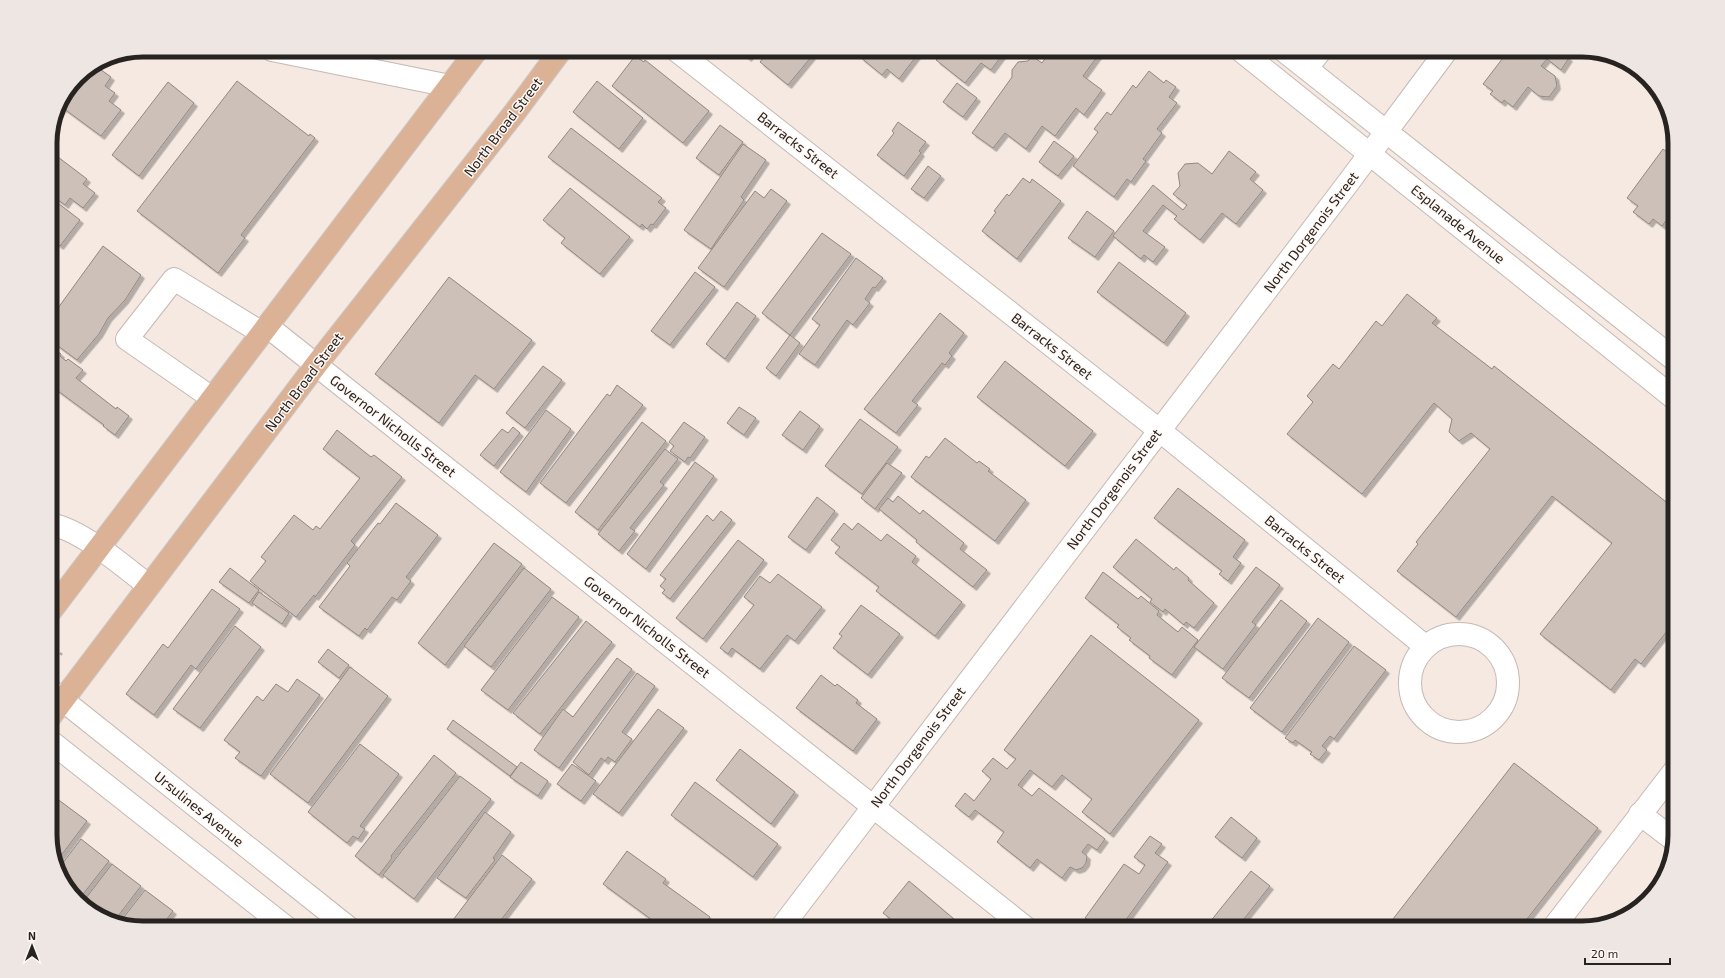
<svg xmlns="http://www.w3.org/2000/svg" width="1725" height="978" font-family="'Exo 2',sans-serif">
<style>
.building{fill:#ccc0b9;stroke:#928781;filter:url(#shadow)}
.lines{fill:none;stroke-linecap:round;stroke-linejoin:round}
.minor-casing{stroke:#c5b9b3;stroke-width:24}
.major-casing{stroke:#cbcac9;stroke-width:24}
.path{stroke:#b6aca6;stroke-width:2.5;stroke-dasharray:3 3;stroke-linecap:butt}
.minor{stroke:#fff;stroke-width:22}
.major{stroke:#dcb297;stroke-width:22}
.labels{text-anchor:middle;stroke-width:3;stroke-linejoin:round;paint-order:stroke}
.street-label{font-size:14px;fill:#272320;stroke:#fff7f3}
.rim{fill:none;stroke:#272320;stroke-width:5}
</style>
<defs>
<filter id="shadow"><feDropShadow dx="3.5" dy="3.5" stdDeviation="0" flood-color="#0004"/></filter>
</defs>
<rect width="100%" height="100%" fill="#f5e9e2"/>
<g class="building">
<polygon points="738,50 754,50 748,58"/>
<polygon points="769,50 808,50 807,52 812,56 788,85 760,62"/>
<polygon points="860,50 921,50 899,79 887,69 882,75 860,57 864,53"/>
<polygon points="944,50 1006,50 991,70 981,63 965,83 936,60"/>
<polygon points="1051,50 1102,50 1083,76 1102,90 1084,115 1076,108 1055,136 1042,126 1026,149 1005,133 993,148 972,133 1012,77 1012,70 1018,62 1028,61 1032,56 1042,63"/>
<polygon points="1509,50 1570,50 1566,56 1569,58 1561,70 1547,59 1541,66 1555,76 1557,86 1549,97 1539,96 1528,87 1513,107 1504,100 1502,103 1490,94 1493,91 1483,84"/>
<polygon points="635,56 644,62 645,60 709,111 683,143 612,86"/>
<polygon points="97,67 111,77 105,86 115,93 109,101 121,110 101,136 63,108 55,119 60,102 78,77 86,71 91,74"/>
<polygon points="1149,71 1164,83 1166,80 1176,87 1169,97 1177,103 1157,129 1162,133 1143,159 1146,161 1131,182 1127,179 1114,197 1073,166 1098,132 1094,129 1107,112 1111,115 1133,85 1136,88"/>
<polygon points="237,81 309,136 310,134 315,138 241,235 245,238 218,273 137,211"/>
<polygon points="597,81 643,118 619,149 573,112"/>
<polygon points="168,82 194,103 139,176 112,155"/>
<polygon points="957,83 977,98 963,117 943,102"/>
<polygon points="898,122 926,142 919,151 921,153 904,176 877,155 894,133 892,131"/>
<polygon points="720,125 743,142 719,175 696,158"/>
<polygon points="571,128 662,198 658,202 666,208 653,225 651,224 647,229 642,224 640,227 548,157"/>
<polygon points="1054,141 1074,156 1058,176 1039,162"/>
<polygon points="743,144 766,160 741,197 744,200 711,249 684,230"/>
<polygon points="1663,149 1672,156 1675,152 1675,209 1662,226 1653,219 1649,224 1633,212 1638,206 1627,198"/>
<polygon points="50,151 87,179 83,184 95,193 83,208 70,198 65,205 50,194"/>
<polygon points="1229,151 1256,172 1250,179 1263,190 1236,224 1222,213 1200,240 1174,219 1177,216 1163,205 1143,231 1165,247 1153,262 1144,255 1141,259 1113,236 1153,185 1183,210 1187,205 1173,194 1180,186 1178,173 1185,164 1198,163 1212,174"/>
<polygon points="928,166 941,176 924,198 911,189"/>
<polygon points="1023,178 1030,183 1032,179 1061,201 1017,259 982,231 996,212 994,211 1007,194 1009,196"/>
<polygon points="570,188 630,237 600,274 561,243 565,238 543,220"/>
<polygon points="771,189 787,201 724,287 698,268 755,191 764,198"/>
<polygon points="50,197 80,220 60,246 50,239"/>
<polygon points="1087,211 1114,231 1095,257 1068,238"/>
<polygon points="822,233 851,254 790,335 762,313"/>
<polygon points="103,246 141,275 125,300 108,318 99,334 77,360 50,340 50,319"/>
<polygon points="856,258 883,278 875,288 873,287 865,299 870,303 853,325 847,320 815,365 799,354 820,325 812,319"/>
<polygon points="1119,262 1186,313 1164,343 1097,292"/>
<polygon points="695,272 715,287 670,345 651,331"/>
<polygon points="449,277 532,340 494,389 475,375 439,423 375,374"/>
<polygon points="1407,294 1437,318 1432,323 1492,369 1494,366 1675,509 1675,621 1641,664 1635,659 1611,690 1540,634 1612,543 1552,496 1456,617 1397,571 1418,544 1416,542 1490,449 1471,433 1459,441 1449,432 1452,419 1434,403 1362,494 1287,434 1313,402 1307,396 1333,364 1339,369 1376,321 1382,326"/>
<polygon points="737,302 756,316 725,359 706,344"/>
<polygon points="940,313 964,333 949,353 952,356 945,365 942,363 912,401 918,405 896,433 864,409"/>
<polygon points="790,335 800,343 776,376 766,368"/>
<polygon points="54,349 61,354 60,356 66,361 68,359 83,370 76,378 116,409 117,407 129,416 115,435 103,426 104,425 50,385 50,353"/>
<polygon points="1005,361 1093,431 1065,466 977,397"/>
<polygon points="543,366 562,380 525,428 506,413"/>
<polygon points="617,385 643,405 566,503 540,483 607,394 610,396"/>
<polygon points="739,407 756,418 744,435 727,423"/>
<polygon points="546,410 571,429 526,492 500,472"/>
<polygon points="800,411 820,426 803,450 782,435"/>
<polygon points="860,419 898,447 862,494 825,466"/>
<polygon points="642,422 666,441 598,530 575,512"/>
<polygon points="684,422 705,437 690,458 688,457 685,462 670,451 674,446 669,442"/>
<polygon points="513,427 520,433 494,466 480,455 502,429 508,433"/>
<polygon points="337,430 371,457 374,455 402,477 351,541 355,545 315,597 314,595 296,617 250,581 266,561 261,557 294,515 313,530 316,526 320,529 360,478 323,449"/>
<polygon points="945,438 977,463 979,461 990,469 988,471 1026,500 995,541 911,477 926,456 929,458"/>
<polygon points="665,449 678,459 660,482 664,485 630,528 635,531 619,551 598,534"/>
<polygon points="695,462 714,476 646,569 627,554"/>
<polygon points="887,463 902,473 875,509 861,498"/>
<polygon points="1178,488 1245,540 1233,557 1241,563 1228,581 1219,574 1222,571 1154,518"/>
<polygon points="898,496 920,514 923,510 964,543 960,549 987,570 973,587 916,542 917,540 879,509 888,498 893,502"/>
<polygon points="817,497 835,511 806,550 788,537"/>
<polygon points="396,503 438,535 406,577 411,581 397,600 392,597 367,630 365,628 359,636 319,607 350,566 347,563 378,523 380,524"/>
<polygon points="721,511 732,520 670,599 662,593 665,590 660,586 666,579 660,575 707,515 713,521"/>
<polygon points="844,523 852,530 858,523 881,541 887,534 916,556 912,562 962,602 935,636 876,591 879,587 835,553 840,547 831,540"/>
<polygon points="1136,539 1174,570 1176,567 1189,578 1188,580 1214,603 1194,628 1186,622 1184,625 1165,609 1163,612 1150,602 1152,599 1113,567"/>
<polygon points="738,540 764,560 703,639 676,618"/>
<polygon points="494,543 522,564 445,665 418,643"/>
<polygon points="1256,567 1280,585 1252,622 1256,625 1223,669 1194,647"/>
<polygon points="230,568 259,590 249,603 219,582"/>
<polygon points="524,568 551,589 491,667 464,646"/>
<polygon points="1103,572 1138,599 1141,596 1159,611 1157,615 1178,632 1182,627 1198,640 1172,675 1149,658 1150,656 1129,640 1131,638 1117,627 1119,625 1085,598"/>
<polygon points="778,574 822,607 795,641 787,635 760,669 732,648 728,654 720,648 754,605 744,597 760,576 770,583"/>
<polygon points="212,589 240,609 196,669 191,665 154,715 126,694 163,644 168,648"/>
<polygon points="259,592 289,613 282,624 252,603"/>
<polygon points="552,597 579,617 508,710 481,690"/>
<polygon points="1281,600 1307,621 1249,698 1222,678"/>
<polygon points="861,605 900,634 868,675 833,648 842,636 839,634"/>
<polygon points="1318,618 1349,642 1282,732 1250,708"/>
<polygon points="586,621 612,642 540,734 513,713"/>
<polygon points="235,626 261,647 200,728 173,709"/>
<polygon points="1091,635 1199,720 1110,834 1082,812 1092,799 1062,775 1052,787 1030,770 1018,785 1032,796 1039,788 1105,839 1097,850 1088,844 1082,852 1087,856 1086,863 1082,868 1076,870 1070,867 1062,878 1037,859 1030,868 997,842 1004,832 975,810 969,817 955,806 965,793 974,801 991,779 982,771 993,758 1007,769 1016,759 1004,750"/>
<polygon points="1354,646 1386,670 1334,739 1330,736 1322,746 1327,750 1319,760 1310,754 1312,752 1295,740 1293,743 1285,738"/>
<polygon points="328,649 349,665 339,678 318,662"/>
<polygon points="617,658 632,669 559,768 534,750 563,709 573,717"/>
<polygon points="350,667 388,696 308,803 270,774"/>
<polygon points="637,673 655,686 622,732 632,739 615,762 608,757 605,761 601,758 589,775 573,762"/>
<polygon points="821,675 835,686 837,684 858,700 856,703 877,719 853,751 796,708"/>
<polygon points="297,679 320,695 261,776 235,758 240,752 224,740 257,696 263,701 276,684 288,692"/>
<polygon points="658,709 684,728 619,813 593,794"/>
<polygon points="453,720 517,767 510,776 447,729"/>
<polygon points="360,744 399,774 360,826 365,829 358,839 353,836 347,843 308,812"/>
<polygon points="740,749 795,792 771,824 716,780"/>
<polygon points="434,755 456,773 391,856 392,858 379,875 355,856"/>
<polygon points="521,762 548,781 538,796 510,777"/>
<polygon points="1514,763 1598,828 1520,928 1386,928"/>
<polygon points="572,764 596,781 581,801 557,784"/>
<polygon points="460,776 491,799 414,899 383,875"/>
<polygon points="695,782 778,844 753,877 671,815"/>
<polygon points="56,798 87,821 57,861 50,840 50,806"/>
<polygon points="485,812 511,832 493,858 495,860 466,898 437,878"/>
<polygon points="1231,817 1257,838 1242,858 1215,837"/>
<polygon points="1150,836 1162,844 1155,853 1168,862 1120,928 1100,928 1085,918 1124,864 1139,874 1145,865 1134,857"/>
<polygon points="81,839 109,861 80,898 63,881 59,868"/>
<polygon points="627,851 666,879 663,883 710,917 702,928 663,928 603,884"/>
<polygon points="502,855 532,879 501,920 511,928 455,928 450,924"/>
<polygon points="112,864 141,886 115,920 97,916 83,902"/>
<polygon points="1251,871 1270,886 1240,924 1246,928 1205,928"/>
<polygon points="909,881 954,919 946,928 902,928 883,913"/>
<polygon points="145,890 173,911 160,928 143,928 120,922"/>
</g>
<g class="lines">
<g class="minor-casing">
<g id="minor">
<polyline points="272,50 450,86"/>
<polyline points="676,50 1159,430 1425,646"/>
<polyline points="1240,50 1675,399"/>
<polyline points="1283,50 1675,360"/>
<polyline points="1307,68 1321,50"/>
<polyline points="267,326 1026,928"/>
<polyline points="212,398 127,339 174,279 262,333"/>
<path d="M50 524C82 530 123 566 149 586"/>
<circle cx="1459" cy="683" r="49"/>
<polyline points="50,690 349,928"/>
<polyline points="50,741 287,928"/>
<polyline points="1640,814 1674,840"/>
<polyline points="781,928 1348,183 1447,50"/>
<polyline points="1553,928 1675,770"/>
</g>
</g>
<g class="major-casing">
<g id="major">
<polyline points="50,612 477,50"/>
<polyline points="50,717 316,365 515,112 561,50"/>
</g>
</g>
<polyline class="path" points="50,646 64,656"/>
<use href="#minor" class="minor"/>
<use href="#major" class="major"/>
</g>
<g class="labels">
<g class="street-label">
<text transform="translate(503 127) rotate(-53)" y="5">North Broad Street</text>
<text transform="translate(798 145) rotate(38)" y="5">Barracks Street</text>
<text transform="translate(1458 224) rotate(39)" y="5">Esplanade Avenue</text>
<text transform="translate(1311 232) rotate(-53)" y="5">North Dorgenois Street</text>
<text transform="translate(1052 346) rotate(38)" y="5">Barracks Street</text>
<text transform="translate(304 382) rotate(-53)" y="5">North Broad Street</text>
<text transform="translate(393 426) rotate(38)" y="5">Governor Nicholls Street</text>
<text transform="translate(1114 489) rotate(-53)" y="5">North Dorgenois Street</text>
<text transform="translate(1305 549) rotate(39)" y="5">Barracks Street</text>
<text transform="translate(647 627) rotate(38)" y="5">Governor Nicholls Street</text>
<text transform="translate(918 747) rotate(-53)" y="5">North Dorgenois Street</text>
<text transform="translate(199 809) rotate(39)" y="5">Ursulines Avenue</text>
</g>
</g>
<path d="M0 0H1725V978H0ZM143 57H1582A86 86 0 0 1 1668 143V835A86 86 0 0 1 1582 921H143A86 86 0 0 1 57 835V143A86 86 0 0 1 143 57Z" fill="#eee6e2" fill-rule="evenodd"/>
<path class="rim" d="M143 57H1582A86 86 0 0 1 1668 143V835A86 86 0 0 1 1582 921H143A86 86 0 0 1 57 835V143A86 86 0 0 1 143 57Z"/>
<g transform="translate(32 946)" stroke="#fff7f3" stroke-width="3" paint-order="stroke">
<path d="M0-3L7 15L0 10L-7 15Z" fill="#272320"/>
<text y="-6" font-size="11" font-weight="bold" text-anchor="middle" fill="#272320">N</text>
</g>
<path d="M1585 958v6h85v-6" fill="none" stroke="#272320" stroke-width="2"/>
<text x="1591" y="958" font-size="12" fill="#272320" stroke="#fff7f3" stroke-width="3" paint-order="stroke">20 m</text>
</svg>
